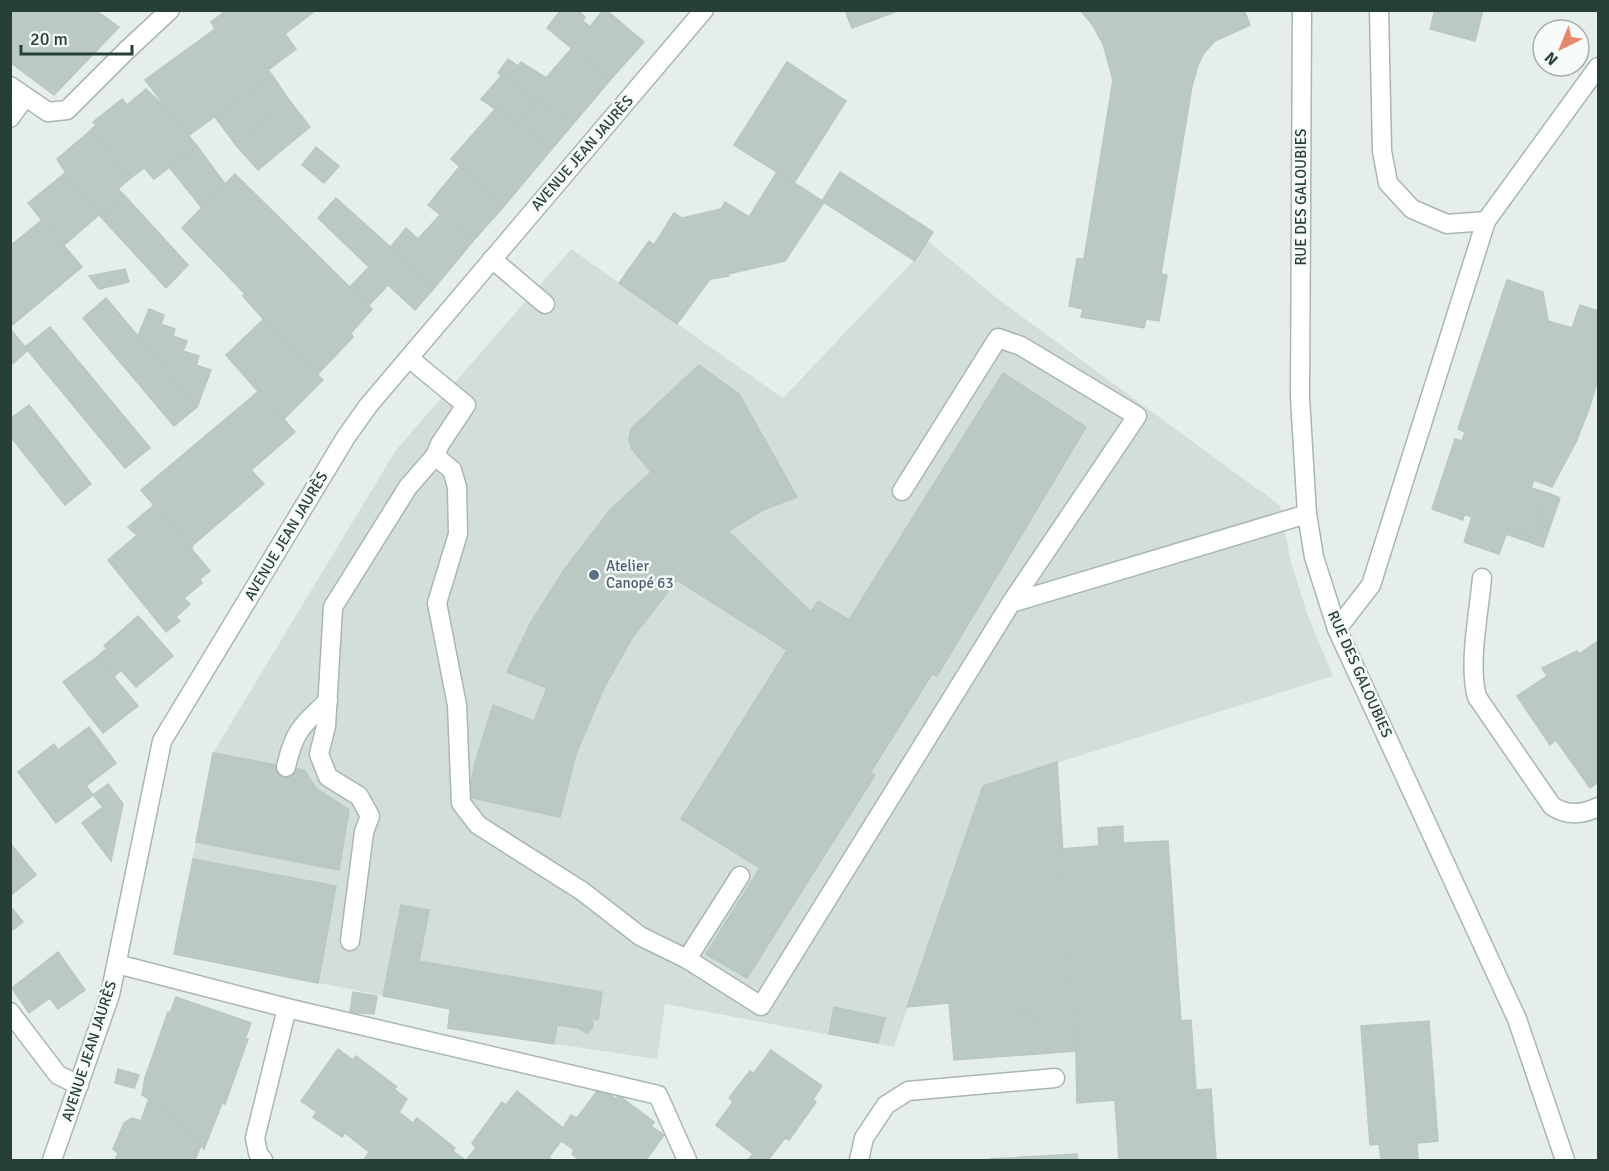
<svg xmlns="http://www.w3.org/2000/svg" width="1609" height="1171" font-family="Signika,sans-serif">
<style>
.built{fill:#d4ded9}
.building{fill:#bbc9c3;stroke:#b8c7c1;stroke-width:1.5}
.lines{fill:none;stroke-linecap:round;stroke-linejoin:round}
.lane-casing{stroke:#a9b6b1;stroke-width:21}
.street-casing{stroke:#a9b6b1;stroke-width:21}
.lane{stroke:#fff;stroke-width:18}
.street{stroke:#fff;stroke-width:18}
.service-dot{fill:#5c6f8a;stroke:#f6faf8;stroke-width:2}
.labels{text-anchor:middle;stroke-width:5;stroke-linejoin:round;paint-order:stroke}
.street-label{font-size:15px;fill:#263f38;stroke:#f6faf8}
.service-label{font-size:15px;fill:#4e5e75;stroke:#f6faf8;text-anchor:start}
</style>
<rect width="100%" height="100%" fill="#e6eeea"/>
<polygon class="built" points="928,241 998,299 1260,491 1263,492 1280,506 1291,562 1308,616 1333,676 983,786 894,1047 665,1004 657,1059 448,1028 450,1009 174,954 213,753 396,450 571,249 783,398 914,260 916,261"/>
<g class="building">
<polygon points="12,10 95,10 119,27 54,95 10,62 13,55 10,54 10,13"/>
<polygon points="227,10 316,10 285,34 296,49 268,70 272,75 188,136 145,80 215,29 211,22"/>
<polygon points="561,10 577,10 585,17 583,21 590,27 603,10 606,10 644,42 610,80 547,28"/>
<polygon points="845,10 900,10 852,28"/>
<polygon points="1080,10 1244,10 1250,25 1215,41 1204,53 1198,65 1192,86 1161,274 1167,275 1159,321 1146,319 1144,328 1081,317 1083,309 1069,306 1077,259 1084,259 1113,80 1103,44 1092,24"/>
<polygon points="1435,10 1483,10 1475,41 1430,29"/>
<polygon points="571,49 610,80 573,124 509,80 521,62 546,78"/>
<polygon points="508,59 518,66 509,80 498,73"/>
<polygon points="787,62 846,101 794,183 734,145"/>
<polygon points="272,75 289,100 235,144 215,117"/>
<polygon points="502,75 537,99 517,122 498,106 495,109 481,99"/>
<polygon points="146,89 167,109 197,146 154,179 144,168 132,177 89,132 96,125 93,122 122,99 127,105"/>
<polygon points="537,99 573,124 551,150 517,122"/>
<polygon points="289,100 310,127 258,170 235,144"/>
<polygon points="498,106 551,150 505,205 451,159"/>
<polygon points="89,132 132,177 118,189 125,196 101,217 64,174 66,173 57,159"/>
<polygon points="197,146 225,184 202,208 170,168"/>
<polygon points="316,147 339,166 324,183 302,165"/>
<polygon points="460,166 505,205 473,241 428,205"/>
<polygon points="777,172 824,202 785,261 728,274 729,276 710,279 677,324 619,283 649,241 654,245 674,213 682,218 721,209 725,202 749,217"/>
<polygon points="840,172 933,232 915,261 822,201"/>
<polygon points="64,174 100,214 63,246 28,203"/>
<polygon points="235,174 372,309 351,333 353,337 318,374 280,334 278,336 243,296 245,294 182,228"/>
<polygon points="125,196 188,265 166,288 101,217"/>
<polygon points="336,198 435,287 415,310 388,285 369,305 350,287 369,267 318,218"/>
<polygon points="441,214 473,241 435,287 390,248 406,228 418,239"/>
<polygon points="42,220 82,267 10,327 10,246"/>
<polygon points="125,269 129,282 99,289 89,276"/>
<polygon points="1507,280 1543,292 1548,321 1572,328 1580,305 1598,311 1598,379 1589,409 1576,442 1553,485 1552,487 1534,480 1531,488 1548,493 1541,512 1537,539 1508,529 1499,554 1464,542 1472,517 1464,514 1463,520 1432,509 1455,439 1462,441 1465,432 1458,429"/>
<polygon points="106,298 197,407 174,426 83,318"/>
<polygon points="149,309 164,315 161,324 175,329 173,336 187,341 183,351 199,356 196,365 211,370 197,407 138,336"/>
<polygon points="264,319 323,380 283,420 226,355"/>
<polygon points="50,327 150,448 125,468 25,347"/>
<polygon points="10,329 28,350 10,366"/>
<polygon points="699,365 739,394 797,497 763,510 728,531 811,612 818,601 849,620 1003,373 1086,427 937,676 932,674 870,773 875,775 747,978 706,954 760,868 681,819 787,650 677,580 632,638 604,688 576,754 560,817 468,797 475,763 493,705 534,721 547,688 507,672 531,622 564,570 610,510 651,472 631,448 629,439 631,429"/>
<polygon points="259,391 295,432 251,470 264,484 193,545 192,549 141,490"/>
<polygon points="29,405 91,484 65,505 10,436 10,419"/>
<polygon points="1548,493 1560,498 1543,547 1506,534 1508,529 1537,539 1541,512"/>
<polygon points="154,505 210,571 200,579 202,583 184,598 190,604 176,617 180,621 166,632 108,560 137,535 128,527"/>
<polygon points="138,616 173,656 136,687 121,670 114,677 97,657 107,648 104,646"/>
<polygon points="1598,641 1598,782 1590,788 1556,740 1550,745 1517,696 1547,676 1542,668 1577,651 1579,654"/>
<polygon points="97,657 138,706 103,733 63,682"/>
<polygon points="89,727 116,763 86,786 93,795 56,823 18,772 54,744 58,750"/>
<polygon points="213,753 304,770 316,788 349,810 339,870 196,842"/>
<polygon points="1057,762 1076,1051 954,1060 949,1003 907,1007 983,786"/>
<polygon points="108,784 123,804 111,861 82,823 103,807 93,795"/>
<polygon points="1123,826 1123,843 1168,841 1181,1021 1191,1020 1196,1090 1211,1089 1216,1160 1119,1160 1115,1100 1077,1103 1076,1051 1061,849 1099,846 1098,828"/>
<polygon points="10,843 36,875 10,896"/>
<polygon points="193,859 336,886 318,983 174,954"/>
<polygon points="401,905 429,910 419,961 602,992 598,1020 591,1019 593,1023 592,1028 587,1033 578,1028 557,1025 554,1044 448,1028 450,1009 383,996"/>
<polygon points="10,906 23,922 10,932"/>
<polygon points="58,952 85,990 58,1009 50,998 29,1013 12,988"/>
<polygon points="353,992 377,996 374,1014 350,1012"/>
<polygon points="176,997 251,1023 245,1039 248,1039 225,1104 222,1103 204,1149 171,1113 142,1095 145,1078 168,1012 170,1013"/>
<polygon points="834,1007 885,1018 878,1043 829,1034"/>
<polygon points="1013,1012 1033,1012 1033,1026 1014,1027"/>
<polygon points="1429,1021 1438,1141 1417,1143 1418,1160 1381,1160 1379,1144 1370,1145 1361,1026"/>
<polygon points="338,1049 353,1060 356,1056 397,1087 394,1089 407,1099 399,1112 413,1123 417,1118 455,1148 453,1151 465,1160 364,1160 369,1152 345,1133 342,1137 313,1117 317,1112 301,1101"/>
<polygon points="771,1050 822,1086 813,1099 816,1102 789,1140 785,1138 768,1160 748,1160 753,1154 716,1125 733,1102 729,1098 750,1071 753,1074"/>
<polygon points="118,1069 139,1075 134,1088 115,1083"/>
<polygon points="600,1087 616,1099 618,1095 654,1122 651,1126 664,1135 646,1160 580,1160 572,1154 574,1150 561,1141 549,1157 552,1160 466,1160 476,1148 472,1143 502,1102 506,1105 517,1091 563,1128 571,1115 577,1118"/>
<polygon points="149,1099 171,1113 201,1145 195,1160 115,1160 118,1153 113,1149 124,1123 132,1118 141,1121"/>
<polygon points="1077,1154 1078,1160 990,1160 990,1159"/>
</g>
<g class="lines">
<g class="lane-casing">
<g id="lane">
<polyline points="1379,10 1382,151 1388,183 1412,209 1447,224 1486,221"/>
<polyline points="127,50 170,10"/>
<polyline points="492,259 545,304"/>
<polyline points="435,456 452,470 457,487 458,534 437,603 457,705 461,803 478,825 582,891 640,936 687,959"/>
<polyline points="902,491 998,338 1021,346 1137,416 1011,603"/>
<path d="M1482 578C1479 612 1468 665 1477 697L1552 806C1567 816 1582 815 1598 807"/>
<polyline points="1337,629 1371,585 1486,221 1598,67"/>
<path d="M286 767C294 731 302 725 328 701"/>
<polyline points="740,876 687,959 761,1006 1011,603 1307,514"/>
<polyline points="350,941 364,832 370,816 359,796 328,777 319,754 326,726 333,607 408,487 435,456 440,444 466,405 409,358"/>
<polyline points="117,964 287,1008 658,1095 687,1160"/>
<polyline points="263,1160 258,1153 255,1138 287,1008"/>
</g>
</g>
<g class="street-casing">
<g id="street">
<polyline points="1302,10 1300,398 1307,514 1314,557 1337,629 1517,1019 1565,1160"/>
<polyline points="10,86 48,112 67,110 127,50"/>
<polyline points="10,118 25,97"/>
<polyline points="10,1012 58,1075 79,1085"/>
<polyline points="52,1160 110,995 162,741 346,437 368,406 704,10"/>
<polyline points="859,1160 864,1138 886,1105 908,1091 1055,1078"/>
</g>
</g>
<use href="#lane" class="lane"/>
<use href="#street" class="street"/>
</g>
<circle class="service-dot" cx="594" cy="575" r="6"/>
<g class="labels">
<g class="street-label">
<text transform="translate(582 153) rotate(-49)" y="5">AVENUE JEAN JAURÈS</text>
<text transform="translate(1301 197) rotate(-90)" y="5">RUE DES GALOUBIES</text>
<text transform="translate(286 536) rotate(-59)" y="5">AVENUE JEAN JAURÈS</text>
<text transform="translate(1360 674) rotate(66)" y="5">RUE DES GALOUBIES</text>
<text transform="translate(89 1051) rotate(-72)" y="5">AVENUE JEAN JAURÈS</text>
</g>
<g class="service-label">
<text x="606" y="571">Atelier<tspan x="606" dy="17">Canopé 63</tspan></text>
</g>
</g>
<rect width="1609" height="1171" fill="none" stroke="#263f38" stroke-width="24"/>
<g transform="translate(1561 48) rotate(223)"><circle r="28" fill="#f6faf8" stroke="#a3afab" stroke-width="1.5"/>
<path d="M0-4.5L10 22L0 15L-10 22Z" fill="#ea8768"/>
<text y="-9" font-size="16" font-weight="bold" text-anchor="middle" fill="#263f38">N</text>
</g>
<path d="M21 45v9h111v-9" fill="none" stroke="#263f38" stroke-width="3"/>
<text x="30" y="45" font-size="18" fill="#263f38" stroke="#f6faf8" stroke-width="4.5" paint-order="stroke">20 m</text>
</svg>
